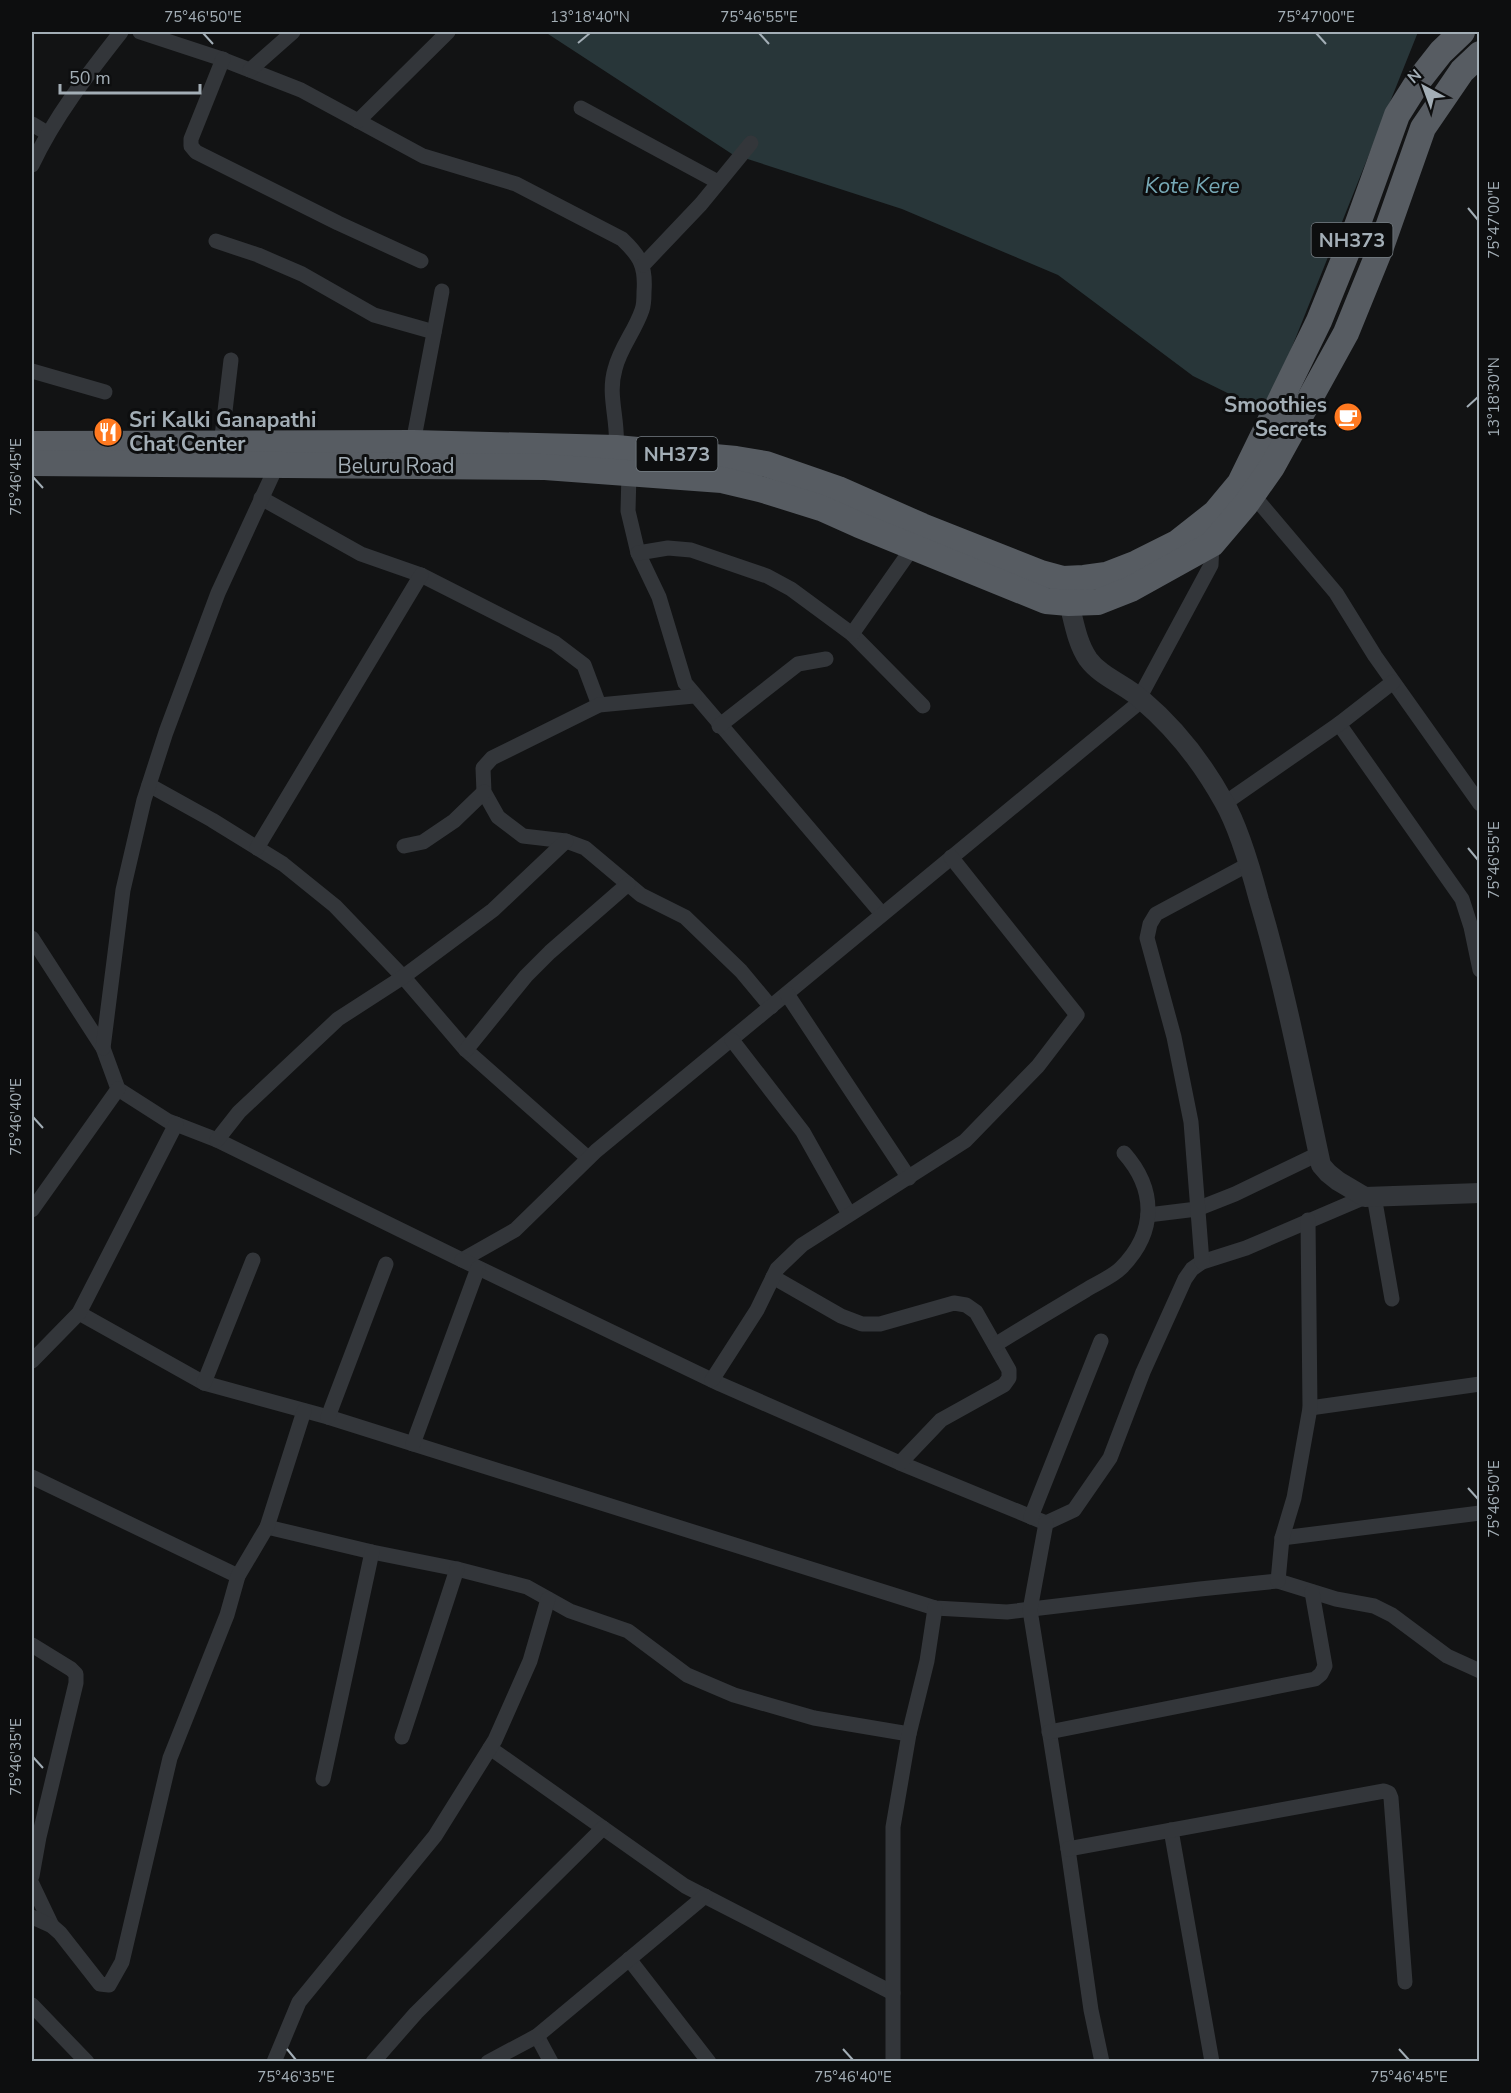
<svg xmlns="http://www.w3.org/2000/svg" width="1511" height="2093" font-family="'Nunito Sans',sans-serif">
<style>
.water{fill:#283639}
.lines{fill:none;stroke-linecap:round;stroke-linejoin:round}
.minor{stroke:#33363a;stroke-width:15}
.tertiary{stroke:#33363a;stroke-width:20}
.trunk{stroke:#575c62;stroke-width:26}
.ticks{fill:none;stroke:#a3aeb6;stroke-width:2}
.labels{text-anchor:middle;stroke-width:6;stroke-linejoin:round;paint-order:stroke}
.shield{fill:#0d0e0f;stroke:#767e84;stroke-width:1.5}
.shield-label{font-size:20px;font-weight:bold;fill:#a3aeb6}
.poi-label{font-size:21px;font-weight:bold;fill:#a3aeb6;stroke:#0d0e0f;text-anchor:end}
.street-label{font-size:21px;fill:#a3aeb6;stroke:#0d0e0f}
.water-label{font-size:22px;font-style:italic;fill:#76a8b5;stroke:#0d0e0f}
.neatline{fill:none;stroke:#a3aeb6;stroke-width:2}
.ticks-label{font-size:15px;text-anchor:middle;fill:#a3aeb6}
</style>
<rect width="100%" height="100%" fill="#121314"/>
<polygon class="water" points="545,32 1418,32 1266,412 1193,376 1058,275 902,209 732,154"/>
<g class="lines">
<g class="minor">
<path d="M140 32 219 58 301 90 423 156 516 184 622 239C640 256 646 266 644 292 644 298 644 305 642 310 635 331 620 348 615 369 607 396 619 421 616 448"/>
<polyline points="223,59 191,139 191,146 196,152 338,223 421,261"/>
<polyline points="250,70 293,32"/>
<polyline points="581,108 718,182"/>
<polyline points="358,121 448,32"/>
<polyline points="32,124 47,133"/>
<path d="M32 165C55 116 88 74 121 32"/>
<polyline points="216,241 258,255 302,274 374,315 434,332"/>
<polyline points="643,265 701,204 751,143"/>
<polyline points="32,371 105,392"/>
<polyline points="413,443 442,291"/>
<polyline points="221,445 231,360"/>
<polyline points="629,473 628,511 638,553 659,597 685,683 882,914"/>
<polyline points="1253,495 1336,593 1375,656 1480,804"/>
<polyline points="261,498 361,554 421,575 555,643 584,665 599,705"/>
<polyline points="638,553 668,548 691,550 767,576 791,589 852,634 923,706"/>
<polyline points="852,634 913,547"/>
<polyline points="694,696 599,705 492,758 483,768 484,792 498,817 523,836 566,841 585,848 641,895 685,917 741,971 771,1007"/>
<polyline points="1339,724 1462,899 1471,927 1480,970"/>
<polyline points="719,726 798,664 826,659"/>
<polyline points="149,785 212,820 283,864 335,906 406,980 466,1050 588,1158"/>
<polyline points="1225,803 1339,724 1393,682"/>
<polyline points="404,846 423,842 454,821 484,792"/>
<polyline points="257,848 421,575"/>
<polyline points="32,938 103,1048 118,1089 168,1121 217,1140 462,1260 515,1230 596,1151 1135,706 1211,565 1212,544"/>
<polyline points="787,994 909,1178"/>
<polyline points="732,1040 803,1132 849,1214"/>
<polyline points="103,1048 123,890 144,800 166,732 218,593 277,465"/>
<polyline points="466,1050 526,976 550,952 628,884"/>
<polyline points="217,1140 239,1112 338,1019 403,977 493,910 566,841"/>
<polyline points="1374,1196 1392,1299"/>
<polyline points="32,1210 118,1089"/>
<polyline points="1148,1215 1197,1209 1235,1194 1318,1154"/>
<polyline points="462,1260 720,1384 900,1463 1046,1523 1074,1510 1110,1458 1143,1372 1185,1279 1192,1269 1202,1262 1246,1248 1365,1197"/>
<polyline points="1202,1262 1191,1122 1174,1037 1147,938 1150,924 1156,914 1249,864"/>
<polyline points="773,1277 841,1316 862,1324 880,1324 954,1303 966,1305 976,1312 1009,1370 1009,1378 1004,1385 941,1420 900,1463"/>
<polyline points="79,1313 204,1383 328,1417 935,1608 1007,1612 1200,1589 1278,1581 1336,1599 1374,1606 1392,1615 1447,1656 1480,1671"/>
<path d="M995 1345C1025 1326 1056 1308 1086 1290 1097 1283 1112 1277 1121 1268 1157 1232 1156 1189 1124 1153"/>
<polyline points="32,1361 79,1313 176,1124"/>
<polyline points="712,1380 757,1310 777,1269 802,1245 965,1141 1038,1066 1077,1015 951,857"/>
<polyline points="204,1383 253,1260"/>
<polyline points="1310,1408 1480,1384"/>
<polyline points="328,1417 386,1264"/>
<polyline points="413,1444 478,1268"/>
<polyline points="32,1477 238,1576"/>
<polyline points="1031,1517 1101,1341"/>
<polyline points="1046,1523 1030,1610 1068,1849 1091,2010 1102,2062"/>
<polyline points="267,1527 372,1552 457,1569 527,1587 570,1611 628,1631 687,1675 734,1695 814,1718 909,1734"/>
<polyline points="1282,1538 1480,1513"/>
<polyline points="1278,1581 1282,1538 1294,1498 1310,1408 1308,1220"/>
<polyline points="32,1645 71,1669 76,1674 76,1683 39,1837 32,1876"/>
<polyline points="1049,1732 1315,1679 1321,1674 1325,1666 1312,1592"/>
<polyline points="402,1737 457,1569"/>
<polyline points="490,1748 685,1886 893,1993"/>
<polyline points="323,1779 372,1552"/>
<polyline points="1171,1830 1212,2062"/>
<polyline points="1068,1849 1384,1791 1389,1793 1391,1798 1405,1982"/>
<polyline points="32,1884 52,1926"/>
<polyline points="32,1917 52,1926 60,1933 100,1984 109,1985 122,1962 170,1758 227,1615 238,1576 267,1527 304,1411"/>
<polyline points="629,1959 709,2062"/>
<polyline points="32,2005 87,2062"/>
<polyline points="537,2036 551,2062"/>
<polyline points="274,2062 299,2002 435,1836 495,1740 530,1661 548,1599"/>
<polyline points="373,2062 416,2013 603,1828"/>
<polyline points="488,2062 537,2036 705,1896"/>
<polyline points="893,2062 893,1827 909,1734 927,1661 935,1608"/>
</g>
<path class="tertiary" d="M1069 603C1074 622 1077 643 1088 659 1101 677 1126 685 1142 700 1175 728 1203 764 1224 802 1239 828 1251 870 1259 900 1285 987 1302 1077 1321 1165L1328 1173 1338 1181 1365 1197 1480 1193"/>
<g class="trunk">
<polyline points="32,444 413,443 616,448 736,459 766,464 838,489 922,526 1041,573 1063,579 1084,578 1106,575 1137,563 1177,543 1215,513 1240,483 1319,321 1353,237 1397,115 1419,80 1441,52 1462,32"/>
<polyline points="32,463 545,467 722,480 760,489 821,508 859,525 1046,601 1069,603 1098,602 1131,589 1212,544 1246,504 1272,467 1346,333 1381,247 1423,128 1462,71 1480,54"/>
</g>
</g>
<path class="ticks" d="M203 33 213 44M759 33 769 44M1316 33 1326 44M578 43 590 33M1468 208 1478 220M1467 407 1478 397M33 477 43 488M1468 848 1478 860M33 1117 43 1128M1468 1488 1478 1499M33 1757 43 1768M287 2049 296 2060M843 2049 853 2060M1399 2049 1409 2060"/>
<defs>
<g id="cafe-disc" transform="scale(1.5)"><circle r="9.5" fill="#ff7920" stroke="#0d0e0f"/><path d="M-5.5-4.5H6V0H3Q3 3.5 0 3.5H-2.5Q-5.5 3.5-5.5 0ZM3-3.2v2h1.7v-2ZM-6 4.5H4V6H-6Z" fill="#fff"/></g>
<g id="restaurant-disc" transform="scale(1.5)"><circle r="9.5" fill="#ff7920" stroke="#0d0e0f"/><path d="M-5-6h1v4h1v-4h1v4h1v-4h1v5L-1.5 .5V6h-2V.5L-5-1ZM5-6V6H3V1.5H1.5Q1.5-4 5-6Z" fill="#fff"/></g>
</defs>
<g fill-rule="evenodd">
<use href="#cafe-disc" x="1348" y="417"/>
<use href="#restaurant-disc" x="108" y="432"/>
</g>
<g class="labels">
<g class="shield">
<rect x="1311.5" y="223" width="81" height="34" rx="4.5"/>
<rect x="636.5" y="437" width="81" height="34" rx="4.5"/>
</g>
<g class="shield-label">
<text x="1352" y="247">NH373</text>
<text x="677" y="461">NH373</text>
</g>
<g class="poi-label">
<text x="1327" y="412">Smoothies<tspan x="1327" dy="24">Secrets</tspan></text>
<text x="129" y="427" text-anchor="start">Sri Kalki Ganapathi<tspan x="129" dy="24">Chat Center</tspan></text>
</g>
<g class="street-label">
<text x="396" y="473">Beluru Road</text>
</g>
<g class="water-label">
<text x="1192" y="193">Kote Kere</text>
</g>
</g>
<rect width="1511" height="2093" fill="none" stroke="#0d0e0f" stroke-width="66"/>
<g transform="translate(1424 87) rotate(319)" stroke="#0d0e0f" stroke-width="4.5" paint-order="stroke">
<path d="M0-4.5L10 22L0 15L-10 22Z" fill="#a3aeb6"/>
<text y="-9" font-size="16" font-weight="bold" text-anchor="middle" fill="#a3aeb6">N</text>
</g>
<path d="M60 84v9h140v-9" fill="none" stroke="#a3aeb6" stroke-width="3"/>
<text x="69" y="84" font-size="18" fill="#a3aeb6" stroke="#0d0e0f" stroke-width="4.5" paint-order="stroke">50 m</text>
<rect x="33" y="33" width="1445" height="2027" class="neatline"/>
<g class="ticks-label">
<text x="203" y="22">75°46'50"E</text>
<text x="590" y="22">13°18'40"N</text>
<text x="759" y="22">75°46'55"E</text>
<text x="1316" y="22">75°47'00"E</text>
<text transform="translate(1494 220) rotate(-90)" y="5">75°47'00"E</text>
<text transform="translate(1494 397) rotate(-90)" y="5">13°18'30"N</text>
<text transform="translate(16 477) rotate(-90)" y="5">75°46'45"E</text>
<text transform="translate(1494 860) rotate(-90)" y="5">75°46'55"E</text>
<text transform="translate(16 1117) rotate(-90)" y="5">75°46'40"E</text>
<text transform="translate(1494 1499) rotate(-90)" y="5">75°46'50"E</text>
<text transform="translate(16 1757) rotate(-90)" y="5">75°46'35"E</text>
<text x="296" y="2082">75°46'35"E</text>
<text x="853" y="2082">75°46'40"E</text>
<text x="1409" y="2082">75°46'45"E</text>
</g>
</svg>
